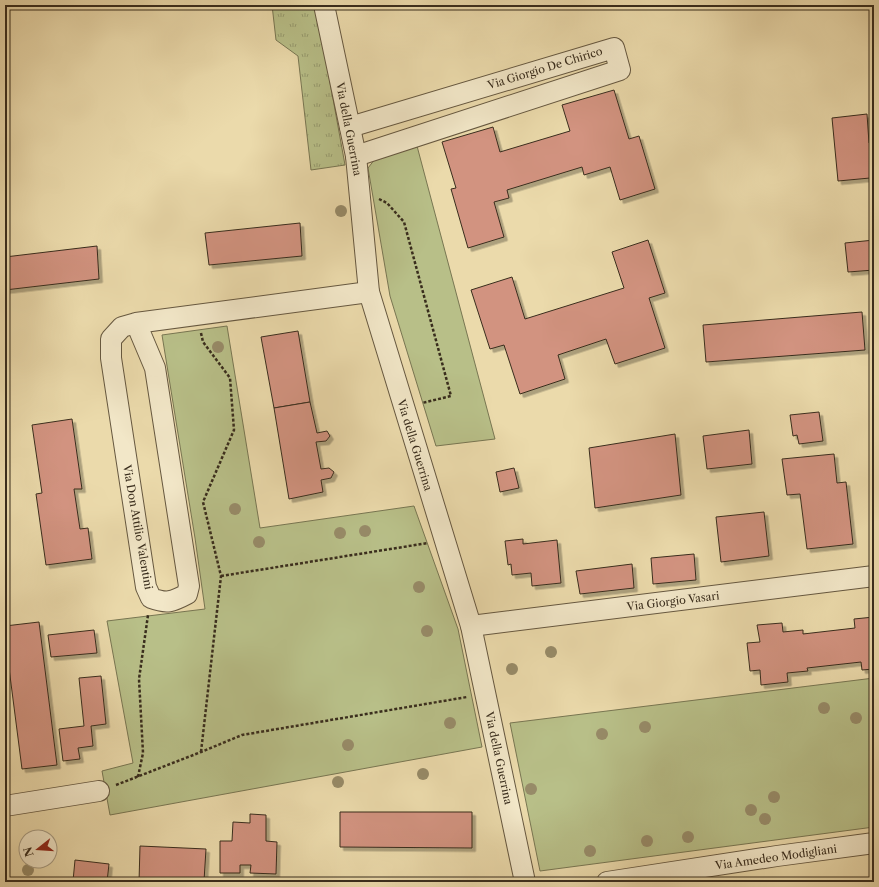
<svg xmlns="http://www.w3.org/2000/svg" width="879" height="887" font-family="'Libre Caslon Text',serif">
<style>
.grass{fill:url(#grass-tufts);stroke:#787652}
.park{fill:#b8bf88;stroke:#787652}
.building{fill:#d29380;stroke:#392d1d;filter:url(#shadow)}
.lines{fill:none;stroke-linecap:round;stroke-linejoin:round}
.street-casing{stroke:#665840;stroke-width:22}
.path{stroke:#392d1d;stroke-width:2.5;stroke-dasharray:3 2;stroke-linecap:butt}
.street{stroke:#f2e7c8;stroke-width:20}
.tree{fill:#978b68}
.labels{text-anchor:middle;stroke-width:4;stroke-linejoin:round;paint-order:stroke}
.street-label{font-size:11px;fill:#392d1d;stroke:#f2e7c8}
</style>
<defs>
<pattern id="grass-tufts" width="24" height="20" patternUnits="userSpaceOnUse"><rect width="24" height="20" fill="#b8bf88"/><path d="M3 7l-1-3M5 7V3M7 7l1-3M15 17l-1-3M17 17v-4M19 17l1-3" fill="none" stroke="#979c6f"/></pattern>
<filter id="shadow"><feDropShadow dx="3.5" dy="3.5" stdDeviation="0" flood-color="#0004"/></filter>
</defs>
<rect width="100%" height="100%" fill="#ebdaab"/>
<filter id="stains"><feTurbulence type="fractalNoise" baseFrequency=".005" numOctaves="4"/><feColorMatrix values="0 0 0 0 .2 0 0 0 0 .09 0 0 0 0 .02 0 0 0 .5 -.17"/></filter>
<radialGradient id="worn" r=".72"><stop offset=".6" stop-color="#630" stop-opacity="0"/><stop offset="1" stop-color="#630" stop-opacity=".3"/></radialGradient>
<polygon class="grass" points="272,5 316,5 345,165 311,170 298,56 276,40"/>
<g class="park">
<polygon points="417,146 495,439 436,446 390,296 368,168 375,159"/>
<polygon points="227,326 260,528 414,506 458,629 482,747 110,815 102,771 133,763 107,621 205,609 195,538 162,335"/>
<polygon points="874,678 874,827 540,871 510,723"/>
</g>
<g class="building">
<polygon points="614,90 629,139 639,136 655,189 620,200 610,167 584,175 582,167 507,190 509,198 494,202 504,237 468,248 451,189 456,188 442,142 493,127 500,152 570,131 562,105"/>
<polygon points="867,114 869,143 874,143 874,217 870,178 838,181 832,118"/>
<polygon points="300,223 302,256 209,265 205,233"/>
<polygon points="648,240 665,293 649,298 665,348 615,364 606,339 558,355 565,379 520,394 504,345 490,349 471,290 512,277 525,319 624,288 612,252"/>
<polygon points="874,240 874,270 848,272 845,243"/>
<polygon points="97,246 99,279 5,290 5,257"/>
<polygon points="862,312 865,350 706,362 703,325"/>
<polygon points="298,331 310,402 274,408 261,337"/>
<polygon points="310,402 317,433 327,431 330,436 326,441 316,442 321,469 329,468 334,472 331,478 321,480 323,492 289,499 274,408"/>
<polygon points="870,411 874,411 873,444"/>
<polygon points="819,412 823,441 799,444 797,435 793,436 790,415"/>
<polygon points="72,419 82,489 74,489 80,529 88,528 92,559 46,565 36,494 42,493 32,425"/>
<polygon points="749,430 752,464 707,469 703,436"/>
<polygon points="675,434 681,495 595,508 589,448"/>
<polygon points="834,454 837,483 846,482 853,544 807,549 800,494 787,495 782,459"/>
<polygon points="514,468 519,488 500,492 496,472"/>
<polygon points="764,512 769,556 721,562 716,517"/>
<polygon points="523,539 523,544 557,540 561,583 532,586 531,573 512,575 511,564 508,565 505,541"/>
<polygon points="694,554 696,580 653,584 651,558"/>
<polygon points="632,564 634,588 580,594 576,571"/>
<polygon points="874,617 874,669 862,670 861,662 807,668 808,671 787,673 788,682 761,685 760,670 750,671 747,643 760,642 757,625 782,623 783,632 803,630 803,634 855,628 854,619"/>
<polygon points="39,622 57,765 22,769 5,637 5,626"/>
<polygon points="94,630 97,653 51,657 48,635"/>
<polygon points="101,676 106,724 91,726 93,746 78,748 80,759 63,761 59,729 84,726 79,678"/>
<polygon points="340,812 472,812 472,848 340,847"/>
<polygon points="250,814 266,815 266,841 277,842 276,874 250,873 251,865 240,865 240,873 220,873 220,841 232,841 233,822 250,823"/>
<polygon points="140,846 206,849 204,881 178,879 178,882 139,882"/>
<polygon points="75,860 109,864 107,882 48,882 48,878 73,881"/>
</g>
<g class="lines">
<g class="street-casing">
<g id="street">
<polyline points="324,5 356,156 369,292 471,626 525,882"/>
<polyline points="350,127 614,48 620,70 356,156"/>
<path d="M136 323 155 368 189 586 187 594C172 602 167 604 151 598L146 587 111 358V339L122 327 136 323 369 292"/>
<polyline points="471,626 874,576"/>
<polyline points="5,806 99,791"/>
<polyline points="607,882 777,856 874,843"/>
</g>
</g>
<g class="path">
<polyline points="379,199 387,203 404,222 451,396 422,403"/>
<polyline points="201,333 203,342 230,378 234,430 203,502 221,576 201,752"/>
<polyline points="221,576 428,543"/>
<polyline points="138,777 143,753 139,679 148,615"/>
<polyline points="116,785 201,752 242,735 467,697"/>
</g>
<use href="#street" class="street"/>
</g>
<g class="tree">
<circle cx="341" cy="211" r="6"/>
<circle cx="218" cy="347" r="6"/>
<circle cx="235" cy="509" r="6"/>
<circle cx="365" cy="531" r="6"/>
<circle cx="340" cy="533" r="6"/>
<circle cx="259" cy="542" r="6"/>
<circle cx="419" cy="587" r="6"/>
<circle cx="427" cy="631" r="6"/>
<circle cx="551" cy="652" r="6"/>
<circle cx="512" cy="669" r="6"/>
<circle cx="824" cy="708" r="6"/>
<circle cx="856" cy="718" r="6"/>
<circle cx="450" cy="723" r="6"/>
<circle cx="645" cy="727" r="6"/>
<circle cx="602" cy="734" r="6"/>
<circle cx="348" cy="745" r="6"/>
<circle cx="423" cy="774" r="6"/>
<circle cx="338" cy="782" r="6"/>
<circle cx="531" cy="789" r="6"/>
<circle cx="774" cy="797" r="6"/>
<circle cx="751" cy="810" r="6"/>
<circle cx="765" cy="819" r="6"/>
<circle cx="688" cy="837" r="6"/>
<circle cx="647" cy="841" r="6"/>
<circle cx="590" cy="851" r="6"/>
<circle cx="28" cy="870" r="6"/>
</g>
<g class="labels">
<g class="street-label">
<text transform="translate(545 68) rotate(-17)" y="4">Via Giorgio De Chirico</text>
<text transform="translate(349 129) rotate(79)" y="4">Via della Guerrina</text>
<text transform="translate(415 445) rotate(73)" y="4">Via della Guerrina</text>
<text transform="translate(138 527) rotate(80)" y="4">Via Don Attilio Valentini</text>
<text transform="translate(673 601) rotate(-7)" y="4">Via Giorgio Vasari</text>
<text transform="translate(499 758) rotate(78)" y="4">Via della Guerrina</text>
<text transform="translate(776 857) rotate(-8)" y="4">Via Amedeo Modigliani</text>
</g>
</g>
<rect width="879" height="887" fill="none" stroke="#ebdaab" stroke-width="20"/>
<rect x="6" y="6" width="867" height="875" fill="none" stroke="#392d1d" stroke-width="2"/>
<rect x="10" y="10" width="859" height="867" fill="none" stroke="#392d1d"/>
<g transform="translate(38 849) rotate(253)"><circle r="19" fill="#f2e7c8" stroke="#a89d84"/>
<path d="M0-3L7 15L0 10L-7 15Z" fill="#8f2418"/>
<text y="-6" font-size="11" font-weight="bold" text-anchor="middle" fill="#392d1d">N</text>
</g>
<rect width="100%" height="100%" filter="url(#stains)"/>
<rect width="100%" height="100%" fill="url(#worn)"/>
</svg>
